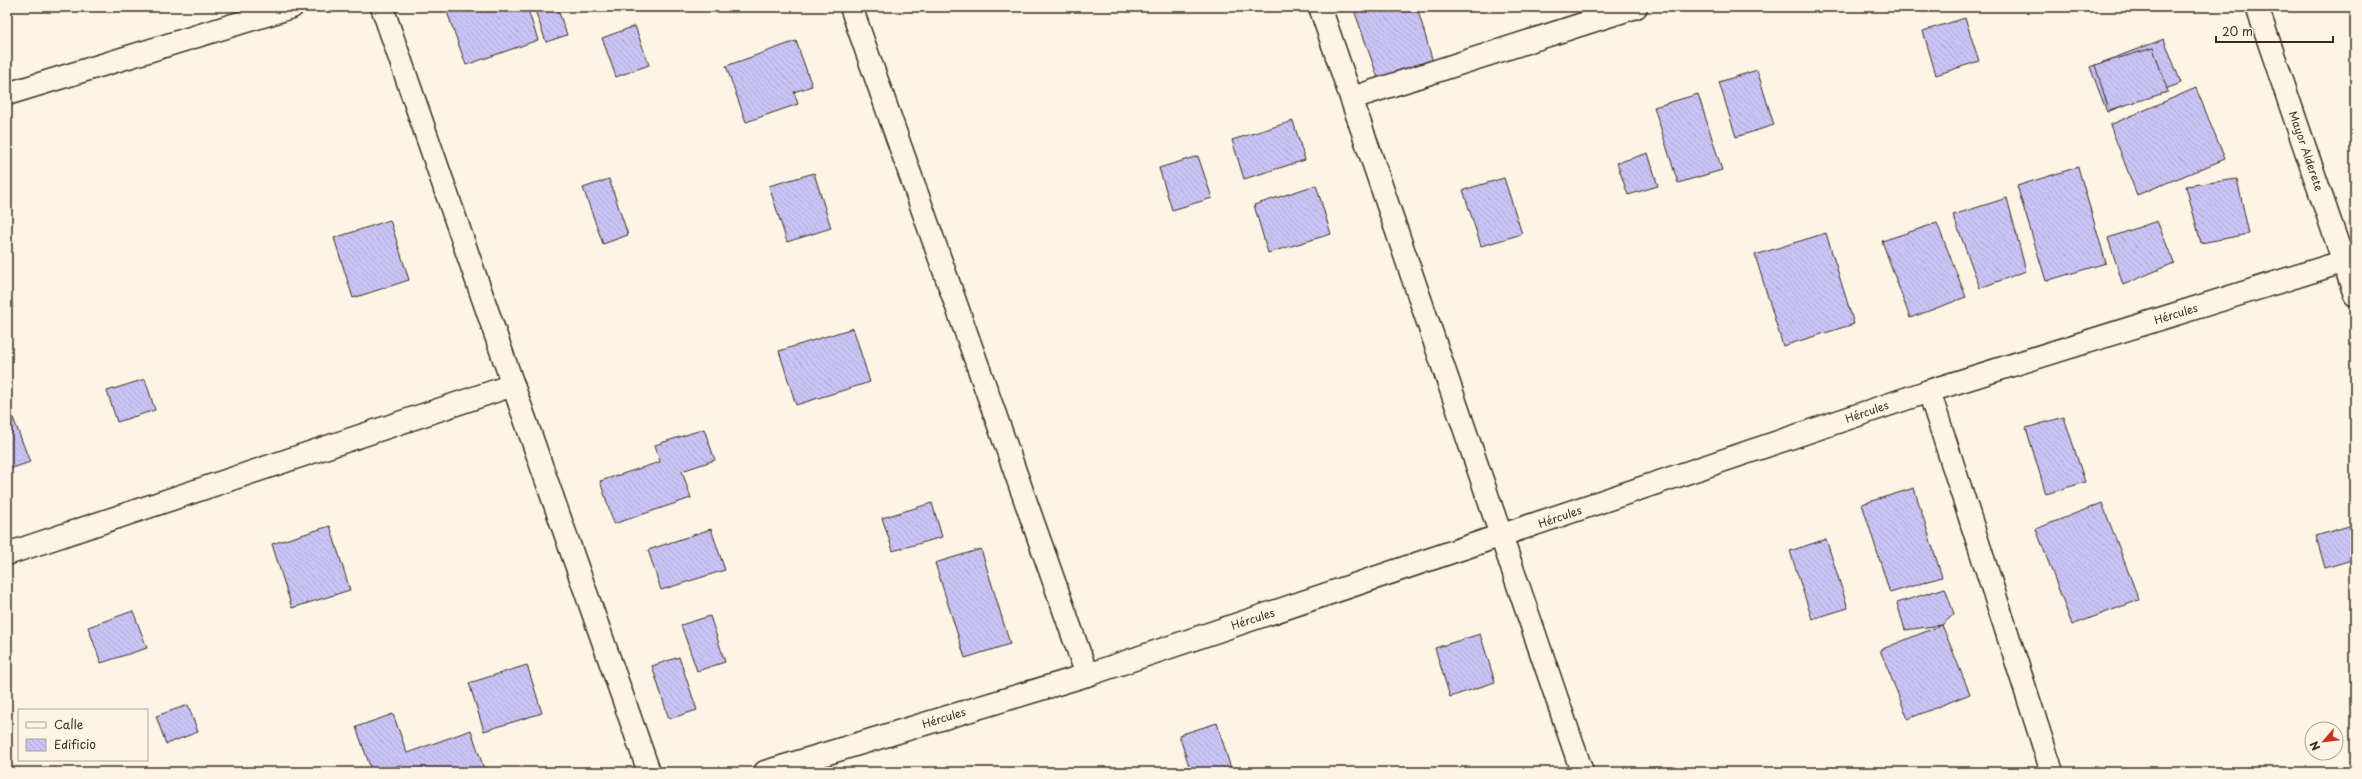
<svg xmlns="http://www.w3.org/2000/svg" width="2362" height="779" font-family="'Playpen Sans',sans-serif">
<style>
.building{fill:url(#building-back-hatch);stroke:#3b2a1e}
.lines{fill:none;stroke-linecap:round;stroke-linejoin:round}
.street-casing{stroke:#3b2a1e;stroke-width:25}
.street{stroke:#fcf5e5;stroke-width:22}
.labels{text-anchor:middle;stroke-width:3.5;stroke-linejoin:round;paint-order:stroke}
.street-label{font-size:11px;fill:#3b2a1e;stroke:#fcf5e5}
</style>
<defs>
<pattern id="building-back-hatch" width="6" height="6" patternUnits="userSpaceOnUse"><rect width="6" height="6" fill="#cac4f6"/><path d="M-1 5l2 2M0 0l6 6M5-1l2 2" fill="none" stroke="#aea9d2"/></pattern>
</defs>
<rect width="100%" height="100%" fill="#fcf5e5"/>
<filter id="ink" filterUnits="userSpaceOnUse"><feTurbulence type="fractalNoise" baseFrequency=".025" numOctaves="2"/><feDisplacementMap in="SourceGraphic" scale="8" xChannelSelector="R" yChannelSelector="G"/><feConvolveMatrix kernelMatrix="1 2 1 2 8 2 1 2 1" color-interpolation-filters="sRGB"/></filter>
<g filter="url(#ink)">
<g class="building">
<polygon points="463,7 527,7 538,40 466,65 447,12"/>
<polygon points="534,7 557,7 567,35 546,42"/>
<polygon points="1353,7 1417,7 1433,62 1379,81"/>
<polygon points="1965,18 1979,61 1936,75 1923,31"/>
<polygon points="635,26 649,65 616,77 602,38"/>
<polygon points="2164,39 2181,83 2107,112 2090,67"/>
<polygon points="796,41 812,86 794,92 798,104 746,122 726,66"/>
<polygon points="2153,48 2168,92 2109,110 2095,65"/>
<polygon points="1757,70 1774,125 1736,137 1719,82"/>
<polygon points="2196,88 2225,159 2137,195 2110,125"/>
<polygon points="1698,94 1722,170 1678,183 1654,107"/>
<polygon points="1293,121 1305,160 1244,179 1232,140"/>
<polygon points="1648,153 1658,186 1628,195 1617,163"/>
<polygon points="1198,156 1212,198 1172,210 1159,168"/>
<polygon points="2078,167 2106,263 2046,281 2017,186"/>
<polygon points="814,173 831,228 787,242 769,186"/>
<polygon points="1504,178 1522,234 1481,246 1463,190"/>
<polygon points="609,179 628,235 603,244 583,188"/>
<polygon points="2237,179 2249,234 2201,243 2186,186"/>
<polygon points="1316,185 1331,234 1268,253 1254,205"/>
<polygon points="2007,198 2026,271 1980,288 1953,215"/>
<polygon points="390,220 409,280 353,298 334,238"/>
<polygon points="2157,221 2174,263 2123,285 2108,238"/>
<polygon points="1937,223 1966,297 1910,318 1882,241"/>
<polygon points="1826,233 1854,324 1783,346 1755,255"/>
<polygon points="853,328 870,382 796,405 779,351"/>
<polygon points="145,379 155,410 117,422 107,391"/>
<polygon points="7,402 30,462 7,470"/>
<polygon points="2064,417 2085,482 2046,494 2026,428"/>
<polygon points="704,429 715,460 682,471 691,498 614,524 600,481 660,462 655,445"/>
<polygon points="1914,488 1942,577 1890,593 1862,504"/>
<polygon points="932,503 942,537 893,551 882,518"/>
<polygon points="2102,503 2139,600 2072,625 2036,529"/>
<polygon points="2355,524 2355,559 2325,568 2316,536"/>
<polygon points="330,526 350,590 292,608 272,544"/>
<polygon points="711,529 725,570 661,590 648,550"/>
<polygon points="1826,539 1848,608 1812,619 1790,551"/>
<polygon points="981,549 1010,644 965,658 935,563"/>
<polygon points="1945,588 1954,614 1942,625 1905,630 1897,603"/>
<polygon points="133,611 147,648 101,663 88,627"/>
<polygon points="710,616 725,662 697,671 681,625"/>
<polygon points="1942,625 1970,694 1908,719 1880,650"/>
<polygon points="1480,634 1495,682 1450,697 1435,648"/>
<polygon points="679,657 697,710 669,719 652,666"/>
<polygon points="527,665 542,713 484,731 469,683"/>
<polygon points="188,705 198,732 166,744 156,716"/>
<polygon points="393,714 407,753 471,730 485,772 403,772 400,765 379,772 372,772 356,727"/>
<polygon points="1217,723 1232,772 1191,772 1179,735"/>
</g>
<g class="lines">
<g class="street-casing">
<g id="street">
<polyline points="382,7 513,385 649,772"/>
<polyline points="851,7 1087,675"/>
<polyline points="1320,7 1582,772"/>
<polyline points="2257,7 2355,295"/>
<polyline points="7,94 292,7"/>
<polyline points="1352,98 1636,7"/>
<polyline points="1929,391 2052,772"/>
<polyline points="7,554 513,385"/>
<polyline points="765,772 1087,675 1929,391 2355,258"/>
</g>
</g>
<use href="#street" class="street"/>
</g>
</g>
<g class="labels">
<g class="street-label">
<text transform="translate(2306 151) rotate(71)" y="4">Mayor Alderete</text>
<text transform="translate(2176 314) rotate(-17)" y="4">Hércules</text>
<text transform="translate(1867 412) rotate(-19)" y="4">Hércules</text>
<text transform="translate(1560 517) rotate(-19)" y="4">Hércules</text>
<text transform="translate(1253 619) rotate(-18)" y="4">Hércules</text>
<text transform="translate(944 718) rotate(-17)" y="4">Hércules</text>
</g>
</g>
<rect width="2362" height="779" fill="none" stroke="#fcf5e5" stroke-width="24"/>
<rect x="12" y="12" width="2338" height="755" fill="none" stroke="#3b2a1e" stroke-width="1.5" filter="url(#ink)"/>
<rect x="18" y="709" width="130" height="52" fill="#fcf5e5" stroke="#afa495"/>
<rect x="26" y="722" width="20" height="6" fill="#fcf5e5" stroke="#afa495"/>
<text x="54" y="729" font-size="12" fill="#3b2a1e">Calle</text>
<rect x="26" y="739" width="20" height="12" fill="url(#building-back-hatch)" stroke="#afa495"/>
<text x="54" y="749" font-size="12" fill="#3b2a1e">Edificio</text>
<g transform="translate(2324 741) rotate(242)"><circle r="19" fill="#fcf5e5" stroke="#afa495"/>
<path d="M0-3L7 15L0 10L-7 15Z" fill="#c8321e"/>
<text y="-6" font-size="11" font-weight="bold" text-anchor="middle" fill="#3b2a1e">N</text>
</g>
<path d="M2216 36v6h117v-6" fill="none" stroke="#3b2a1e" stroke-width="2"/>
<text x="2222" y="36" font-size="12" fill="#3b2a1e" stroke="#fcf5e5" stroke-width="3" paint-order="stroke">20 m</text>
</svg>
